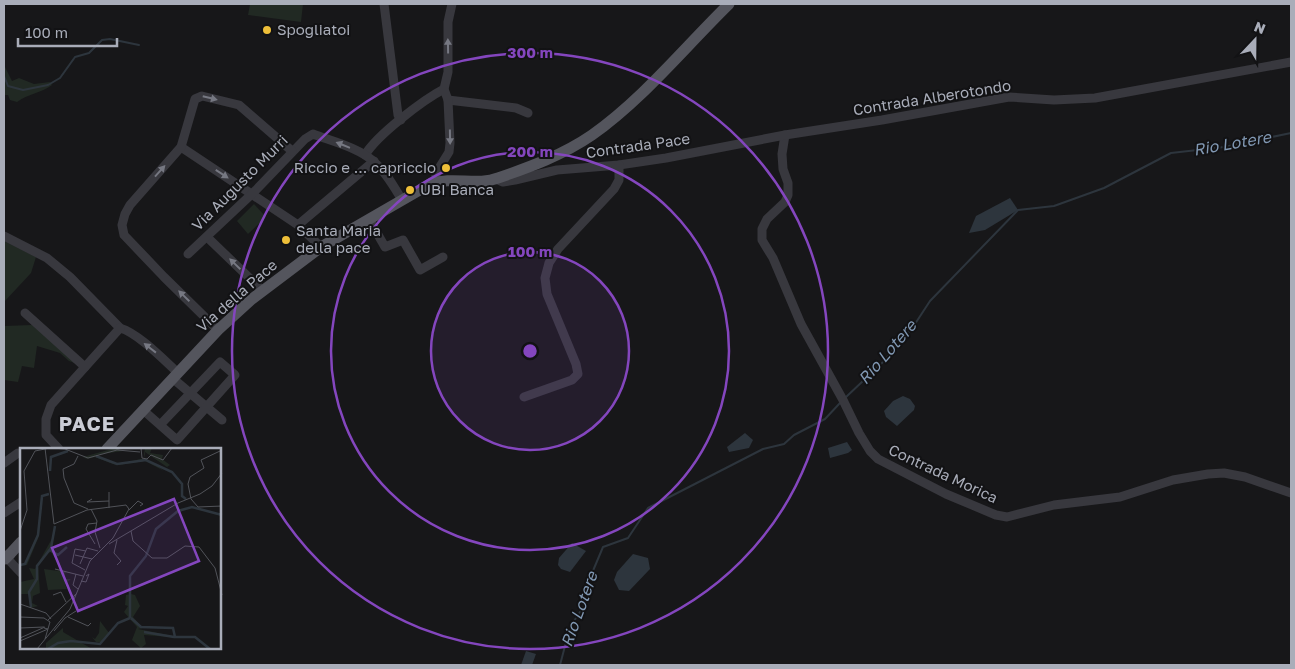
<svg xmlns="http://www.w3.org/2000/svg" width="1295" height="669" font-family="'Golos Text',sans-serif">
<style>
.green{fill:#212923}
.water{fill:#2d353d}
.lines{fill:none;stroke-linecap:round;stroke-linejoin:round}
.stream{stroke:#2d353d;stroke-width:2}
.minor{stroke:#38383e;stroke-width:9}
.major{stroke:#54555d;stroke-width:11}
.major-bridge{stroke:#54555d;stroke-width:11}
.oneway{fill:#767882}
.ring{fill:none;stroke:#8446be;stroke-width:2.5}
.poi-dot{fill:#eebf39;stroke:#121214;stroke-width:2}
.labels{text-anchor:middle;stroke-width:4;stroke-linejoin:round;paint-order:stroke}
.poi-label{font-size:15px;fill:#a9adb9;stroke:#121214;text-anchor:start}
.street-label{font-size:15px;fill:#a9adb9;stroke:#121214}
.water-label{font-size:16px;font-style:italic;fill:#8198b3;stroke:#121214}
.district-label{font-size:20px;font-weight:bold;letter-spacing:1px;fill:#caccd5;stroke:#121214}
.inset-river{fill:none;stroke:#2d353d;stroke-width:2.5}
.inset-road{fill:none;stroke:#515359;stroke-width:1}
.view{fill:#8446be;fill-opacity:0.15;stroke:#8446be;stroke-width:2.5}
.inset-edge{fill:none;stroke:#a9adb9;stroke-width:2.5}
.centre{fill:#8446be;stroke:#121214;stroke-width:2.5}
.ring-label{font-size:15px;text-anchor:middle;font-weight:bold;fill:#8446be;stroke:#121214;stroke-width:4;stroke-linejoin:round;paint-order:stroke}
</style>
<rect width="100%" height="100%" fill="#171719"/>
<g class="green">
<polygon points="250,4 303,4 301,22 248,15"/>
<path d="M4 65 12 81 19 78 34 84 50 82 52 85C41 93 28 94 17 102L10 100 8 95H4Z"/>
<polygon points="254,204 266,217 248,234 237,221"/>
<polygon points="4,241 36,257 31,273 4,302"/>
<polygon points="32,325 77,364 69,361 60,353 37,346 34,368 22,366 18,382 4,380 4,326"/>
</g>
<g class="water">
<polygon points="1010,198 1018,210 985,230 969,233 976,216"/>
<polygon points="903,396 910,399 915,406 914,410 897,426 886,417 884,411 893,401"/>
<polygon points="745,433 753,440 749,448 729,452 727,447"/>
<polygon points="847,442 852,450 848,453 830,458 828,448"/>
<polygon points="572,543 586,551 570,572 561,569 558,565 559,558"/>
<polygon points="633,554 648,558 650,569 629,591 619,590 614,580 617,572"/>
<polygon points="526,651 536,654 532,665 521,665"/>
</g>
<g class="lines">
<g class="stream">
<polyline points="4,76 8,86 23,90 48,85 60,78 75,57 89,53 102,40 110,39 139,45"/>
<polyline points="845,398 883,362 913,327 930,301 1018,210 1054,206 1104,188 1171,153 1224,147 1291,133"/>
<polyline points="560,665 570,627 584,606 587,585 603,547 628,538 648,508 763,449 784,444 794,435 825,419 840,403"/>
</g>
<g class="minor">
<polyline points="384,4 398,115 401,120"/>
<polyline points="448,100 516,108 528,113"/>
<polyline points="785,135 782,154 783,169 788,183 788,195 785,202 767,219 762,229 762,240 773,258 801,324 843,400 859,433 870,451 878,459 946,494 996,515 1007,517 1054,505 1120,497 1173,480 1208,474 1224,473 1245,477 1291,493"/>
<polyline points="181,147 298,225 321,247"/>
<path d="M365 155C377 135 423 100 444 89"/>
<polyline points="496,179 503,182 515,180 557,170 619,165 666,158 785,135 882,120 1009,97 1054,100 1095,98 1291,62"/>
<polyline points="436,182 436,173 449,152 450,143 448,100 444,89 448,72 448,22 452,4"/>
<polyline points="369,219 385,247 403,240 420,270 443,257"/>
<polyline points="298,225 374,161"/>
<path d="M4 236 47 258 70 277 120 328C138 333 164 360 178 373"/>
<polyline points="207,237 263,291"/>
<path d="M188 254 256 190 305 139 313 134C331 141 360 148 374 162 386 172 394 187 402 200"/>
<polyline points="25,313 85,367"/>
<polyline points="218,330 164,277 124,235 122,225 125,214 130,205 181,147 195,99 202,96 239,105 292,151"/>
<polyline points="177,382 222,420"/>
<polyline points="524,397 572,380 578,374 576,364 547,294 545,278 549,263 558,249 614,189 619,180 619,165"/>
<polyline points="143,410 177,440 235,375 220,362 160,425"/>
<polyline points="59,449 46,435 46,419 51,405 120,328"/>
<polyline points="4,463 18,453"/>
<polyline points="4,513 21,502"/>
<polyline points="4,555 21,573"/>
</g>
<g class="major">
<path d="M107 449 218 330 252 299 321 247 430 184C453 176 477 186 498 178 530 167 563 155 592 135 643 99 684 48 729 4"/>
<polyline points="10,554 21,542"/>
</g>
<polyline class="major-bridge" points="5,559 10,554"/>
</g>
<defs><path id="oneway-solid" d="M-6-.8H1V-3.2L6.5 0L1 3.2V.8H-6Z" transform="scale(1.25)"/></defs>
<g class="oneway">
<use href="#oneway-solid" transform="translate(448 46) rotate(-91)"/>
<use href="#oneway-solid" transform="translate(210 98) rotate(14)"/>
<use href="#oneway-solid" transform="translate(450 137) rotate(89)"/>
<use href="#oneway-solid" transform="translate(343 145) rotate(-158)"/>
<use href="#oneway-solid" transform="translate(160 171) rotate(-48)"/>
<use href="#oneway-solid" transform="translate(222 174) rotate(33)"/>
<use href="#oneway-solid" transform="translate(235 264) rotate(-136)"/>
<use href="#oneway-solid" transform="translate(184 296) rotate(-136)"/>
<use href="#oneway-solid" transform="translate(150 348) rotate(-142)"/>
</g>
<circle cx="530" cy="351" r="99" fill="#8446be" fill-opacity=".12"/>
<g class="ring">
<circle cx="530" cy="351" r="99"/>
<circle cx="530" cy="351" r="199"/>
<circle cx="530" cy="351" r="298"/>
</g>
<g class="poi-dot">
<circle cx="267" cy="30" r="5"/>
<circle cx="446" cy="168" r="5"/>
<circle cx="410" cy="190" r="5"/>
<circle cx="286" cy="240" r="5"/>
</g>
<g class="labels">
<g class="poi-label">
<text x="277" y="35">Spogliatoi</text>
<text x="436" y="173" text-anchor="end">Riccio e ... capriccio</text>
<text x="420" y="195">UBI Banca</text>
<text x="296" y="236">Santa Maria<tspan x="296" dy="17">della pace</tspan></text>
</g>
<g class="street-label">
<text transform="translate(932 98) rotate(-9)" y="5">Contrada Alberotondo</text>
<text transform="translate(638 146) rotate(-8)" y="5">Contrada Pace</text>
<text transform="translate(240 183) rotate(-45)" y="5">Via Augusto Murri</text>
<text transform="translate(237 296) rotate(-41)" y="5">Via della Pace</text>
<text transform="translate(943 474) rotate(25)" y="5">Contrada Morica</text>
</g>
<g class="water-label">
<text transform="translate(1232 143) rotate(-10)" y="6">Rio Lotere</text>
<text transform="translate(887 352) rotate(-49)" y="6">Rio Lotere</text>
<text transform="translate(579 609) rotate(-70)" y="6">Rio Lotere</text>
</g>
<g class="district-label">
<text x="87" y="431">PACE</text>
</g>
</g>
<g transform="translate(20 448)">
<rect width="201" height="201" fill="#171719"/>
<path d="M95 0 103 3 75 7 92 15H103L125 10 124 6 125 0H132L130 5 143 7 142 11 150 17 147 19 125 4V12L136 17 144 23 125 13 99 17 93 16 75 9 67 11 63 9ZM22 50 19 88 7 117 0 118 5 115 17 87ZM34 87 30 102 40 106 35 110 31 104 25 106 18 117 20 145 13 148 12 155 18 158 10 160 9 146H0V134L14 131 9 120 15 121ZM24 121 46 124 43 131H51L45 136 47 141 28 142ZM111 146 115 147 120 158 113 169 121 178 128 179 118 181 163 190 124 187 126 196 121 200 112 192 117 179 104 164 108 158 105 157 106 147ZM80 173 89 185 82 194H76L72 189 75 191 79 185ZM43 180V184L72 201H26V195Z" fill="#212923"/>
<path class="inset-river" d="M76 8 97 16 126 12 152 24 162 36V48L166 51M30 23 31 9 48 3M30 102 38 107 47 99M0 117 5 116 18 87 22 48 29 46M11 159 9 144 17 131V118L31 100 35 78M110 170V128L126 108 136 81 158 63 172 59 202 67M111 170 121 179 153 180 155 189H175L190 201M124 184 154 189M28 201 38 195 51 193 80 196 98 175 110 170"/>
<path class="inset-road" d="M32 0 45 1 68 10 97 2 120 4M121 0 122 10 127 11 131 7 143 12 152 0M200 3 181 12 184 20 170 29 168 36 171 51 178 59 202 58M58 8 54 16 43 21 44 30 54 55 68 61M72 51 67 54 89 53M89 60V44M71 61 77 73 75 84 80 100M109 62 118 53 123 56 120 58M0 83 7 62 4 23 15 3 30 0M111 83 113 93 132 110H147L165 98 179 99 195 120 202 147M75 96 66 81 68 76 77 75M89 96 158 55 180 46 192 38 202 25M55 107 72 111M60 116 67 100 78 103M97 117 101 113 94 105 97 92M35 121 63 128M65 122 52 115 55 101 66 103M56 126 53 137 58 141M61 133 66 134 69 126 66 128M33 147 41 144 46 154M0 156 26 165 31 171M0 169 24 170 30 174 25 191M48 169 68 178 71 175M28 172 56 146M0 180 24 179M34 183 45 170 56 163M0 190 25 179M0 193 28 181 24 180M17 201 50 161 70 113 93 90 109 61 106 57 67 62 34 76 25 0"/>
<path class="view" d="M154 51 179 113 58 163 32 100Z"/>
<rect width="201" height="201" class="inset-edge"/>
</g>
<circle cx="530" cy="351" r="8" class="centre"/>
<g class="ring-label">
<text x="530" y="58">300 m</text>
<text x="530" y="157">200 m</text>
<text x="530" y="257">100 m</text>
</g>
<rect width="1295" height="669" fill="none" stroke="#a9adb9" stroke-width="10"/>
<g transform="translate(1255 40) rotate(22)" stroke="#121214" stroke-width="4" paint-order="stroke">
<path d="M0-4L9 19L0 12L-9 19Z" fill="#a9adb9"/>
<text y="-8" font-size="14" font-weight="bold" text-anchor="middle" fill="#a9adb9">N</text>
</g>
<path d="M18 38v8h99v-8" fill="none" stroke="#a9adb9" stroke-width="2.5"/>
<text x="25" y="38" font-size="15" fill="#a9adb9" stroke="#121214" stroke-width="4" paint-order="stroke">100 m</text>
</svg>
